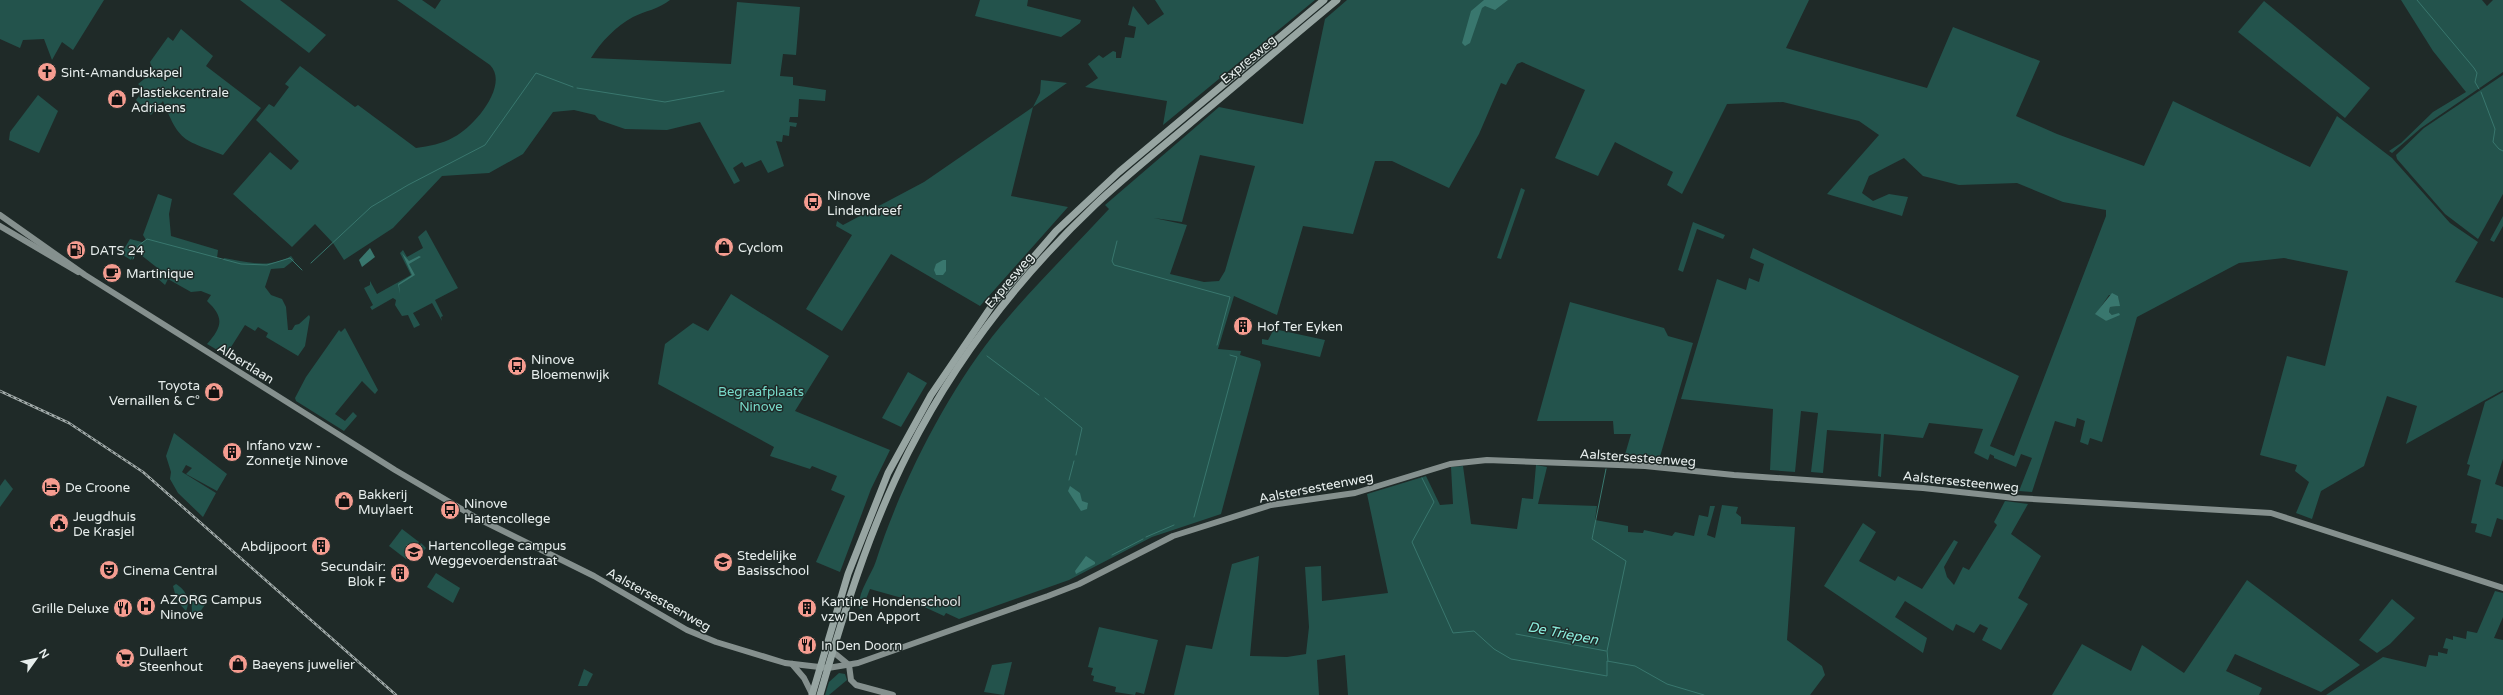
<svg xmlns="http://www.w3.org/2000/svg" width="2503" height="695" font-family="'Varela Round',sans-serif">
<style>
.green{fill:#23534c;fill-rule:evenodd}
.water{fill:#39776e}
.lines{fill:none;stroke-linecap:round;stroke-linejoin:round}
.stream{stroke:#39776e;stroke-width:1}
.major{stroke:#85908e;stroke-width:6}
.highway{stroke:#97a5a2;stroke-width:7}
.rail-casing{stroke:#a2abaa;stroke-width:2.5}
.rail{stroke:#1f2a28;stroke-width:1;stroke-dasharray:3;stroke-linecap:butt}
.labels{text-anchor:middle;stroke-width:3;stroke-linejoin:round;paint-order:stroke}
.street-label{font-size:13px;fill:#e7eeed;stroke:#1f2a28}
.poi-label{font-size:13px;fill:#e7eeed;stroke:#1f2a28;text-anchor:start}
.park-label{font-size:13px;fill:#78dbca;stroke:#1f2a28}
.water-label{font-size:14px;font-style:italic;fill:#8aecdc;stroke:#1f2a28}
</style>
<rect width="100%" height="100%" fill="#1f2a28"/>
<g class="green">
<polygon points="0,0 104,0 73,50 62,42 52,60 44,39 23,40 20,48 0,39"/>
<polygon points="240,0 280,0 326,35 309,53"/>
<path d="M397 0H422L435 9 441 0H670C659 9 645 11 633 17 616 26 601 42 591 58L731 64 737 2 800 7 796 55 783 54 780 76 793 77V85L826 90 825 101 799 99 798 117H790L789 122 797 123 796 127 790 126 789 136 783 135 782 142 776 141 784 166 768 173 761 160 745 167 742 162 733 168 740 181 734 184 700 122 667 130 625 129 599 120 595 115 574 110 553 112 523 154 489 173 442 176 393 228 344 260 333 243 315 224 292 247 233 194 270 152 291 170 299 161 256 120 269 104 274 107 289 87 285 84 300 66 355 107 358 105 416 148C429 146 442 144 454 137 473 128 510 85 490 65Z"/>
<polygon points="980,0 1028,0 1027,6 1081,20 1080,23 1061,37 975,16"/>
<polygon points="1155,0 1315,0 1163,125 1167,101 1085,87 1098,78 1088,64 1099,55 1103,58 1113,51 1116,52 1116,58 1121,58 1125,37 1134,38 1136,27 1128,25 1133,6 1148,25 1164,14"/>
<path d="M1347 0H1809L1786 48 1927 88 1953 27 2040 61 2016 116 2057 134 2144 166 2173 101 2310 167 2337 116 2392 158 2450 223 2478 242 2455 282 2503 298V390L2406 444 2417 406 2387 396 2364 466 2321 491 2312 519 2296 513 2309 482 2295 471 2297 465 2260 455 2287 356 2325 366 2348 271 2284 258 2239 263 2137 317 2102 442 2090 438 2088 445 2080 442 2085 421 2077 418 2075 427 2055 421 2032 492 2019 491 2032 458 2021 454 2016 467 1994 458V456L1990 454 1988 460 1974 453 1983 429 1929 423 1923 438 1884 434 1881 477 1878 476 1881 434 1827 430 1823 473 1811 472 1818 413 1801 411 1795 472 1770 470 1773 409 1681 399 1717 279 1746 290 1749 278 1759 282 1764 264 1750 258 1753 248 2019 376 1990 446 2014 456 2106 216V210L2063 202 2017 183 1959 185 1923 176 1904 158 1869 176 1862 193 1873 201 1889 194 1908 197 1902 216 1827 194 1879 135 1859 121 1783 102 1727 104 1682 194 1667 185 1673 172 1615 142 1598 176 1555 158 1585 90 1522 62 1517 64 1506 85 1501 83 1479 134 1449 188 1392 161H1375L1353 234 1303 226 1277 315 1234 296 1218 349 1241 351 1240 355 1260 361 1261 365 1221 514 1152 537 1069 580 959 619 946 613 944 616 909 600 870 589 862 609 859 608C858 591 871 576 876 561 900 485 949 388 1000 327 1034 286 1073 248 1109 209L1105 205 1219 107 1303 124 1325 19ZM1200 155 1255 166 1225 271 1219 281 1204 282 1170 274 1187 225 1154 218 1182 222ZM2109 295 2118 296 2119 306 2110 307 2109 312 2112 315 2106 321 2096 314Z"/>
<polygon points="2401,0 2482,0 2487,6 2493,0 2503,0 2503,72 2421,128 2392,153 2389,151 2401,143 2433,112 2466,92 2433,51"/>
<polygon points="2264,1 2370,88 2345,118 2238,32"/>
<path d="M181 29 213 56 206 66 261 108 223 155C183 139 180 143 163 101L151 115 136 100 144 89 138 84 153 72 150 62 168 37 173 41Z"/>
<polygon points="2503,75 2503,194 2478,239 2445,214 2397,159 2396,155 2424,128"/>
<polygon points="1041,80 1067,83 1033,107 1011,196 1068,207 980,306 891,254 842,331 806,309 852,235 836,226 837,221 843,225 924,182 1033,107 1040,93"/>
<polygon points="38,95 58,111 39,153 9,140 10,132"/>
<polygon points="1521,188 1525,190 1501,259 1497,258"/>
<path d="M158 194 172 199 169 214 171 236 218 250 217 258 223 260 224 258C247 262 270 269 291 256L294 260 284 268 271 269 265 287 271 295 282 299 286 307 288 330H292L295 325 299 324 309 315 310 317 305 346 298 356 266 337 268 333 258 327 255 331 245 325 226 355 207 344C223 326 224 317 207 301L211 295 201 291 191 292 168 279 165 285 156 277 160 270 136 251 131 260 121 254 130 239 142 242 146 240 143 235Z"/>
<polygon points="2503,216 2503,226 2494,242 2490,240"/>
<polygon points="1693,222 1725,235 1723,239 1697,229 1683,272 1678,270"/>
<polygon points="426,230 458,288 435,300 443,316 441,317 442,321 432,303 413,313 420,325 414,328 408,315 402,316 395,305 396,300 393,298 372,310 370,307 373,305 364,288 370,285 370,281 377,294 411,275 400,253 403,250 407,257 423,248 418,237"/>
<polygon points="731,294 829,356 795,411 890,450 871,489 840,572 816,562 845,496 831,490 837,476 812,466 810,469 770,456 774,447 658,384 665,344 693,323 708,331"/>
<polygon points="1570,302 1664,328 1668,336 1693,343 1659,460 1624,458 1631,434 1614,434 1613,421 1537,421"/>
<polygon points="345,328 378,390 375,394 362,381 335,414 345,421 353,412 357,416 344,431 296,401 295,398 306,377 339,330 341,332"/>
<polygon points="1274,329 1325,340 1320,357 1262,344 1262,339 1268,340"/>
<polygon points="908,372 927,383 901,427 882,418"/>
<polygon points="2503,392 2503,459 2495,484 2503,487 2503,520 2497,518 2491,537 2475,532 2477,524 2471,523 2481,480 2467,475 2470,465 2467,464 2485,402"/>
<polygon points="174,433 227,474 217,491 186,474 192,468 186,465 182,472 216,493 203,517 178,493 170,479 171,472 166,456"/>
<polygon points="1536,465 1547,467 1538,504 1597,506 1595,520 1628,526 1628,532 1643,533 1644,530 1672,536 1675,532 1694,536 1699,515 1708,517 1710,506 1715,506 1707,535 1715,538 1722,505 1738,507 1736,513 1741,517 1741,524 1795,527 1787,640 1822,666 1825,675 1810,695 1348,695 1345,655 1317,660 1319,695 1174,695 1186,645 1212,649 1232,564 1259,556 1250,656 1287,657 1306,654 1309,627 1305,567 1321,566 1322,601 1388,593 1367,494 1426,476 1440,505 1453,504 1451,467 1463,466 1471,524 1517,529 1522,498 1533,499"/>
<polygon points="5,479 13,489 0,507 0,486"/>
<polygon points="2005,501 2028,504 2011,534 2041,556 2018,598 2028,604 2001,650 1982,640 1988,628 1980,624 1974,633 1956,624 1953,631 1905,601 1895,617 1927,638 1923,653 1824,586 1863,523 1876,532 1859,561 1895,581 1898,576 1922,589 1954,540 1958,542 1944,567 1947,577 1954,585 1963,567 1969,570 1997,525 1994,522"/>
<polygon points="402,529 419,542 406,559 389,546"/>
<polygon points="421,543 426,548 416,561 410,557"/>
<polygon points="436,573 460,588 453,603 427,587"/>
<polygon points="2247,580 2360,665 2321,692 2235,654 2226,671 2262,688 2259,695 2052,695 2082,644 2131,671 2142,645 2184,673"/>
<path d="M176 584C185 589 191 600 186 611L177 601 173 586Z"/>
<polygon points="2495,591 2503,593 2503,617 2494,638 2503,640 2503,695 2326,695 2383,657 2426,667 2429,655 2438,656 2438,652 2447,654 2448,649 2443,648 2446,638 2453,640 2453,636 2466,639 2467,631 2477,633"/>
<polygon points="194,593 207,602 197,616 192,613 191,595"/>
<polygon points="2392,599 2415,618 2390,644 2377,653 2359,640"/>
<polygon points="1099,627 1158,640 1144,694 1136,692 1135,695 1115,692 1116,687 1093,681 1094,676 1091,675 1093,668 1088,667"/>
<polygon points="1012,662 1004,695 984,692 992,665"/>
<polygon points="584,669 593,674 587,686 578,686"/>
<polygon points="839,673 845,674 847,680 829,695 825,695 829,682"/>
</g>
<g class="water">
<polygon points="1484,0 1508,0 1495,10 1485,6 1482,8 1470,43 1465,46 1462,43 1471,11"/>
<polygon points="370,248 375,257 362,267 359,260"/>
<polygon points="402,253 409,261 419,256 421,257 409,264 415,275 399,285 400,294 398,284 412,275"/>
<polygon points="943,260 946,260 946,271 943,275 936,275 934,270 936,264"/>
<polygon points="2112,293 2118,296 2120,306 2110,307 2109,312 2112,315 2119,313 2120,315 2106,321 2095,314"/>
<polygon points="1070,486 1080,493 1082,501 1088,503 1087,509 1081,511 1068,491"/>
<polygon points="1086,556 1095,562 1095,564 1076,574 1075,571"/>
</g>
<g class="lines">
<g class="stream">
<polyline points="2417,0 2474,68 2477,73 2475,82 2479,89"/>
<polyline points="577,88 665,102 724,91"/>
<polyline points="2481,92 2495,129 2493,142 2499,149 2503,151"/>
<polyline points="1117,241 1112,261 1114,265 1230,297 1217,345"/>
<polyline points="133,259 138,246 147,239 241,264 267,265 290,258 302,270"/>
<polyline points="311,263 371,207 408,185 485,145 536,73 573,87"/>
<polyline points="987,356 1039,395"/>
<polyline points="1045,398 1082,428 1076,455"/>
<polyline points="1606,469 1592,539 1626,561 1607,651 1608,661"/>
<polyline points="1422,478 1434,502 1412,542 1453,633 1474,631 1494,649 1511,659 1607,676 1607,661 1635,666 1667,684 1704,695"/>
<polyline points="1069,480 1074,461"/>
<polyline points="1194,517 1237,357 1230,355"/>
<polyline points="1146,537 1174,525"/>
<polyline points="1112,555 1143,539"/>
<polyline points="1516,634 1606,651"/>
</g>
<g class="major">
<polyline points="0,215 85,275 395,470 475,517 594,576 687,630 716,642 785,663 828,668 858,663 1048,596 1079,584 1173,536 1271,505 1355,493 1450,464 1487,460 1645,466 1734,475 1923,488 2015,498 2271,513 2503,588"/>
<polyline points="0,226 78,272"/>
<polyline points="832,651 849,665"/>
<polyline points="792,664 804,678 812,694"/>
<polyline points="849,665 851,680 856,685 893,695"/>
</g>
<g class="highway">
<polyline points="812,695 848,574 888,473 931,395 993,304 1056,231 1119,172 1324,0"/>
<path d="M820 695C844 612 869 530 908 453 955 360 1020 276 1095 205 1129 173 1165 145 1200 115 1246 77 1291 38 1337 0"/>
</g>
<g class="rail-casing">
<polyline id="rail" points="0,391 69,423 143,472 396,695"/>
</g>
<use href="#rail" class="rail"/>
</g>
<defs>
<g id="church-disc" transform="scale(1)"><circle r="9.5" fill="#f59c90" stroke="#1f2a28"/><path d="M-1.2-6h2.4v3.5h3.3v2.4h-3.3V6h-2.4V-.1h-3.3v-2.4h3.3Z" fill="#111"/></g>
<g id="shop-disc" transform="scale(1)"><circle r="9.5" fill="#f59c90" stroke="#1f2a28"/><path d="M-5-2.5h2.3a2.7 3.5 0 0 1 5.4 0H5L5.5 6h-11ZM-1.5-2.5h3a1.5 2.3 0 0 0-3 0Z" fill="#111"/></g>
<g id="bus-disc" transform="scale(1)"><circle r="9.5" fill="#f59c90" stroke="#1f2a28"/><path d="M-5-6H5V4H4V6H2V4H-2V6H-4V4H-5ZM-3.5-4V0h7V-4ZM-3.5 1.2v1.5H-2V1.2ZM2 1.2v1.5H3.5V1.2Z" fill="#111"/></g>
<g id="fuel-disc" transform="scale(1)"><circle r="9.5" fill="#f59c90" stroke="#1f2a28"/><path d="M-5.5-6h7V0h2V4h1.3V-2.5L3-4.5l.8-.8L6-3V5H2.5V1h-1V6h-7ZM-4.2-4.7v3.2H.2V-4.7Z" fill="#111"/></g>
<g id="cafe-disc" transform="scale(1)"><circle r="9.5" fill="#f59c90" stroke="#1f2a28"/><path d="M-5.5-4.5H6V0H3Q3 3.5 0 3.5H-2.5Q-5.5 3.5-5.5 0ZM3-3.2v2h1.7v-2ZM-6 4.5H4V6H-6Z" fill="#111"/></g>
<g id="building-disc" transform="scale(1)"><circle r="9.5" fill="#f59c90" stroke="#1f2a28"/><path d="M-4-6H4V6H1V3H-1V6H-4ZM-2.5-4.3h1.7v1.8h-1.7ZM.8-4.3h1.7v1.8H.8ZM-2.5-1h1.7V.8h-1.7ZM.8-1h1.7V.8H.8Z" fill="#111"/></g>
<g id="hotel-disc" transform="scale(1)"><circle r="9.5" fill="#f59c90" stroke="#1f2a28"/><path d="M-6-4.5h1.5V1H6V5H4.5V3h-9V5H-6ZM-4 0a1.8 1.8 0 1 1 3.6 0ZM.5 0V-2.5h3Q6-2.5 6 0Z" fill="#111"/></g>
<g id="civic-disc" transform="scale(1)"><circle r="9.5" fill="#f59c90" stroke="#1f2a28"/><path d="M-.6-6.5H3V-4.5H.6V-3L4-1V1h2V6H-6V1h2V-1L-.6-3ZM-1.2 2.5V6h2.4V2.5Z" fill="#111"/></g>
<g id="school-disc" transform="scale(1)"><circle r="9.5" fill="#f59c90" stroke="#1f2a28"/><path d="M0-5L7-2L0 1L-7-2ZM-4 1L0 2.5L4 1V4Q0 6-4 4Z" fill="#111"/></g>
<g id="theatre-disc" transform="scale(1)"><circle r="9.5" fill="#f59c90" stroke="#1f2a28"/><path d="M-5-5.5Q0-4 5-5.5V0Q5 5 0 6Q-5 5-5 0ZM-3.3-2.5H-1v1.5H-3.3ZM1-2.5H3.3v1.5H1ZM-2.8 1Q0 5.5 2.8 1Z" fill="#111"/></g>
<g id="hospital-disc" transform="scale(1)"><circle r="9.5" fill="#f59c90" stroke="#1f2a28"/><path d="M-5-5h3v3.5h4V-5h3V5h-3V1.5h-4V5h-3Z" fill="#111"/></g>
<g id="restaurant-disc" transform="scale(1)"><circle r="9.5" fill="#f59c90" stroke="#1f2a28"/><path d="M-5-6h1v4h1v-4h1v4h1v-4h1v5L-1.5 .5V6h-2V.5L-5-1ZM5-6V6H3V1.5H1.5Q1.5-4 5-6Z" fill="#111"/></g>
<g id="supermarket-disc" transform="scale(1)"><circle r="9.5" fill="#f59c90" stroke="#1f2a28"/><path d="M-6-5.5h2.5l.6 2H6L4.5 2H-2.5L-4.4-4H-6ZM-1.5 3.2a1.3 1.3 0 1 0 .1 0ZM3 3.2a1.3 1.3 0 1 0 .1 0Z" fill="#111"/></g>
</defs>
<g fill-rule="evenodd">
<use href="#church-disc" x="47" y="72"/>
<use href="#shop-disc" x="117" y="99"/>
<use href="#bus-disc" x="813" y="202"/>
<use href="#shop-disc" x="724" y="247"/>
<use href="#fuel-disc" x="76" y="250"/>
<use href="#cafe-disc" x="112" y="273"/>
<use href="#building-disc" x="1243" y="326"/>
<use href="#bus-disc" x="517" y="366"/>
<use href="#shop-disc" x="214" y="392"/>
<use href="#building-disc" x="232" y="452"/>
<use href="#hotel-disc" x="51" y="487"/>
<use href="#shop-disc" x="344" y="501"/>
<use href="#bus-disc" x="450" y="510"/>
<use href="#civic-disc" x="59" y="523"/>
<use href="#building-disc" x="321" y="546"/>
<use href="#school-disc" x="414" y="552"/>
<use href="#school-disc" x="723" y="562"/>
<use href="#theatre-disc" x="109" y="570"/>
<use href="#building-disc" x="400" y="573"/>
<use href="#hospital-disc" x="146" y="606"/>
<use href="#restaurant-disc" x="123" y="608"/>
<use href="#building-disc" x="807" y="608"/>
<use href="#restaurant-disc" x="807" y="645"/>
<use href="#supermarket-disc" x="125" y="658"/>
<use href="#shop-disc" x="238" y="664"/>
</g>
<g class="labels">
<g class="street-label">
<text transform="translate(1248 59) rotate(-40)" y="5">Expresweg</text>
<text transform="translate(1009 280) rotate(-50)" y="5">Expresweg</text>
<text transform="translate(246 363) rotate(32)" y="5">Albertlaan</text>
<text transform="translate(1638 457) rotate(4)" y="5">Aalstersesteenweg</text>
<text transform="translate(1961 481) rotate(6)" y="5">Aalstersesteenweg</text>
<text transform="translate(1316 487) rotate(-11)" y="5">Aalstersesteenweg</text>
<text transform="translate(659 599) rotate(29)" y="5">Aalstersesteenweg</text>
</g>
<g class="poi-label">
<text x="61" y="77">Sint-Amanduskapel</text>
<text x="131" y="97">Plastiekcentrale<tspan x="131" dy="15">Adriaens</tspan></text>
<text x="827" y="200">Ninove<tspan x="827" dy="15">Lindendreef</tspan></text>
<text x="738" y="252">Cyclom</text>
<text x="90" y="255">DATS 24</text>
<text x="126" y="278">Martinique</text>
<text x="1257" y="331">Hof Ter Eyken</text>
<text x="531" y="364">Ninove<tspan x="531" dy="15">Bloemenwijk</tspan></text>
<text x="200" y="390" text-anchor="end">Toyota<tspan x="200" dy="15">Vernaillen &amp; C°</tspan></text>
<text x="246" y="450">Infano vzw -<tspan x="246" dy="15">Zonnetje Ninove</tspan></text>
<text x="65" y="492">De Croone</text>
<text x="358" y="499">Bakkerij<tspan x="358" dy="15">Muylaert</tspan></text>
<text x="464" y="508">Ninove<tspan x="464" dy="15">Hartencollege</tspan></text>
<text x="73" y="521">Jeugdhuis<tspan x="73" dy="15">De Krasjel</tspan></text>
<text x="428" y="550">Hartencollege campus<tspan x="428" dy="15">Weggevoerdenstraat</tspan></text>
<text x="307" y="551" text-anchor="end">Abdijpoort</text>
<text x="737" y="560">Stedelijke<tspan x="737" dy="15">Basisschool</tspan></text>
<text x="386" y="571" text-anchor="end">Secundair:<tspan x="386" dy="15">Blok F</tspan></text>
<text x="123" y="575">Cinema Central</text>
<text x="160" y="604">AZORG Campus<tspan x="160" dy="15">Ninove</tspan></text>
<text x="821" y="606">Kantine Hondenschool<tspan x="821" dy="15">vzw Den Apport</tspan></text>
<text x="109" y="613" text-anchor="end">Grille Deluxe</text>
<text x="821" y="650">In Den Doorn</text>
<text x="139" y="656">Dullaert<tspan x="139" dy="15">Steenhout</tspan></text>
<text x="252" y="669">Baeyens juwelier</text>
</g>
<g class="park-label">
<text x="761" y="396">Begraafplaats<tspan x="761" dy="15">Ninove</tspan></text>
</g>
<g class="water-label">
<text transform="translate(1563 633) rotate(11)" y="5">De Triepen</text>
</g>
</g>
<g transform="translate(36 659) rotate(57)" stroke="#1f2a28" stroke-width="3" paint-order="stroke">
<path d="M0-3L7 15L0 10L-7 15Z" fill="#e7eeed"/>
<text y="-6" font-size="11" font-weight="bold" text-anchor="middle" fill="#e7eeed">N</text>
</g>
</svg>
